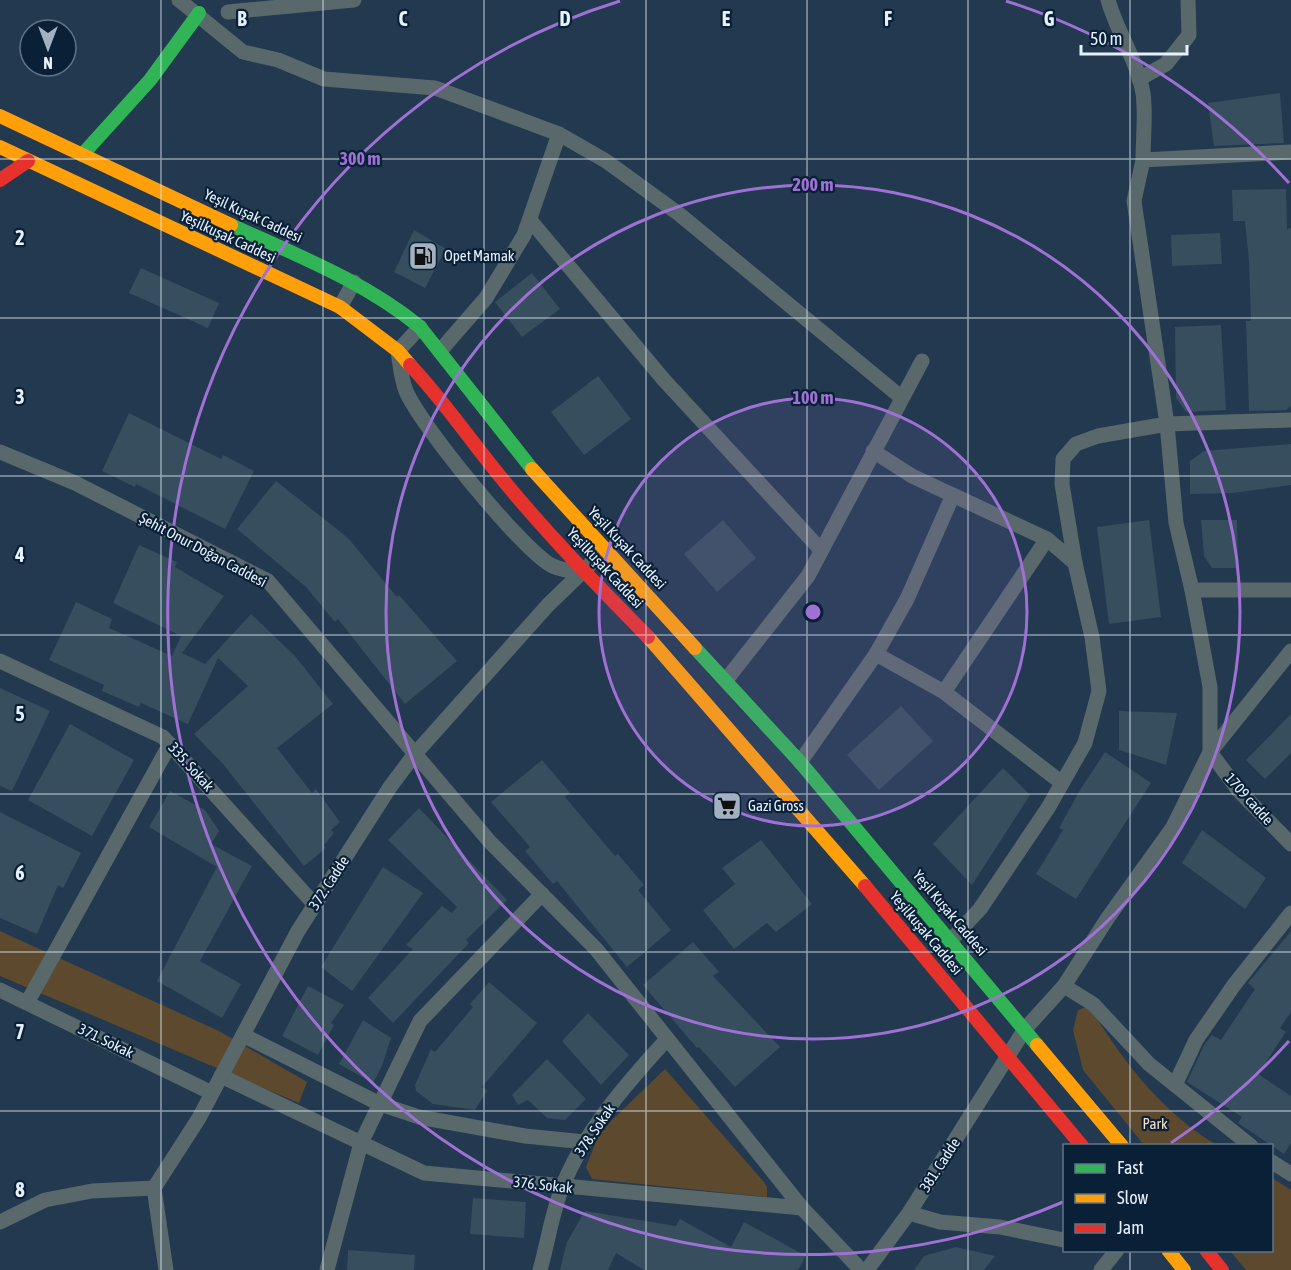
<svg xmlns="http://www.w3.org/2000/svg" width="1291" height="1270" font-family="'Asap Condensed',sans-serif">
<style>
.green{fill:#5c492e}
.building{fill:#364e5e}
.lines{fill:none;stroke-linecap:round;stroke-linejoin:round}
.street{stroke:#58686b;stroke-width:15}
.fast{stroke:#30b455;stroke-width:14}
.slow{stroke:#ff9f0a;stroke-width:14}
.jam{stroke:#e5322d;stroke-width:14}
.grid{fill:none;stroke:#e6f1fe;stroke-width:1.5;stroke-opacity:0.55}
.ring{fill:none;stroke:#a071d5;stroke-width:3}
.labels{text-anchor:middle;stroke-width:4.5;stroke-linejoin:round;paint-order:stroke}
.street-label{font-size:15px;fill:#e6f1fe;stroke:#092037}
.poi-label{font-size:15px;fill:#e6f1fe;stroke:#092037;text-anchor:start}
.park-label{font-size:15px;fill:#f8dfc3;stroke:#092037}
.grid-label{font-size:20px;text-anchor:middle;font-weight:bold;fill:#e6f1fe;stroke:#092037;stroke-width:4.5;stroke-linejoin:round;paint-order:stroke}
.centre{fill:#a071d5;stroke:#092037;stroke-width:3}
.ring-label{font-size:18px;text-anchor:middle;font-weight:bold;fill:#a071d5;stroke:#092037;stroke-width:4.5;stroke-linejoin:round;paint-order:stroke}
</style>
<rect width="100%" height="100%" fill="#22394f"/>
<g class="green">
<polygon points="0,931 219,1031 307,1082 299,1103 0,976"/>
<path d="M1089 1006C1122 1060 1162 1113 1217 1145H1144L1083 1070 1073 1030 1078 1010Z"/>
<polygon points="665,1069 764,1182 767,1187 767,1197 592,1179 586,1167 597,1139 611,1121"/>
<polygon points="1272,1178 1291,1190 1291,1270 1246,1270 1230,1251 1272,1250"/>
</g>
<g class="building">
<polygon points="1280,93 1284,143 1214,146 1208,103"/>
<polygon points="1286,189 1287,229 1291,228 1291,406 1286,410 1249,411 1246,321 1251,321 1249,261 1245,221 1233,221 1232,190"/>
<polygon points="414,230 446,249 425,288 394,272"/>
<polygon points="1220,233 1222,264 1172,266 1171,235"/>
<polygon points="141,268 219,303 208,328 129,293"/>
<polygon points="532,273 560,309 522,337 495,302"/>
<polygon points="1221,325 1226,410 1186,412 1176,398 1175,327"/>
<polygon points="598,376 631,419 584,455 551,412"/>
<polygon points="129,413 221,459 223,455 254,471 225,529 136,484 135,487 102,471"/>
<polygon points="1291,444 1291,485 1233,493 1190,494 1190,461 1204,451"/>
<polygon points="276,481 348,538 397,597 399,595 457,661 405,704 338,619 335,622 306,587 237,529"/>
<polygon points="723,520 756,558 717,592 684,554"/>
<polygon points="1149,520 1161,617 1109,624 1097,527"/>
<polygon points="1201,520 1237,520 1238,568 1212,568 1204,556"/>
<polygon points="139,545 177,562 175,567 224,596 182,653 205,664 251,614 295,656 333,704 277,748 312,793 316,789 340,822 331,830 334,833 324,845 326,848 304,866 223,764 194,734 248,686 218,658 188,724 141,703 139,707 102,691 104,685 49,660 76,602 112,619 109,628 172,656 181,636 113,603"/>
<polygon points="0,688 50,711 12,791 0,786"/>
<polygon points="901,706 933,741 879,790 847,755"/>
<polygon points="1119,711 1177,713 1166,765 1119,750"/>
<polygon points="1291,714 1291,753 1265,779 1246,760"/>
<polygon points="70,724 134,760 92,836 28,800"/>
<polygon points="1105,752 1151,783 1076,899 1036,874 1063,830 1059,828 1080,790"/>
<polygon points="542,760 570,793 565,797 615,856 618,854 644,885 638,890 671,930 627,967 557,881 553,884 525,851 530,847 491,802"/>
<polygon points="1003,768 1030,795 972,885 933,844"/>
<polygon points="170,791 205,810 219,831 211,844 252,866 200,961 241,984 222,1018 157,981 217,867 149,827"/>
<polygon points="419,808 507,900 466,940 469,943 393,1023 368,998 413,949 406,945 442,906 452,913 457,907 388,840"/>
<polygon points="0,812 81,853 63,888 58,885 37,934 0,918"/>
<polygon points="1202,830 1266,878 1245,909 1182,863"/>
<polygon points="761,840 812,904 776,932 767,923 734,949 703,910 735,884 722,868"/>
<polygon points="383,867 423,893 352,991 321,967"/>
<polygon points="1291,931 1291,1012 1280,1028 1286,1032 1258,1074 1291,1096 1291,1143 1284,1154 1238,1123 1242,1117 1187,1082 1204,1045 1212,1035 1221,1040 1255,989 1248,983"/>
<polygon points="693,942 719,972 713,976 780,1047 735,1087 699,1047 697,1048 643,985"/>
<polygon points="489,982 537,1023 482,1087 487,1091 475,1110 433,1104 416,1091 415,1085 431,1049 435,1052 473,1007 470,1004"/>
<polygon points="308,986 344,1005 331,1023 334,1025 318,1055 282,1036"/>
<polygon points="588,1013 629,1055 601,1085 562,1041"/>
<polygon points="363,1020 391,1038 382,1066 373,1083 339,1064"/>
<polygon points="547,1059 586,1099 565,1120 547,1118 528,1100 518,1105 512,1095"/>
<polygon points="473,1198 526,1202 524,1238 470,1234"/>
<polygon points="585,1211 676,1226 680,1219 731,1247 744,1222 806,1256 798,1270 644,1270 616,1253 608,1270 560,1270 567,1242"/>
<polygon points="956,1247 995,1256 984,1270 914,1270 924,1256"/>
<polygon points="348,1250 415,1255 414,1270 347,1270"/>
</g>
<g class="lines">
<g class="street">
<polyline points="179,0 243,52 278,60 324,79 435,88 559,134 606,161 679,214 902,398"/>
<path d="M1108 0C1117 32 1137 60 1143 93 1146 114 1143 138 1143 160"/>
<polyline points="228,12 354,0"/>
<polyline points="1139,79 1166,64 1189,35 1188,0"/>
<polyline points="530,220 664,380 821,550"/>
<polyline points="340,307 354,282"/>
<path d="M420 327 398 351C400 364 401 379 406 391 421 426 517 543 549 564 559 570 572 571 584 572"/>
<polyline points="440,351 486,298 524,235 559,134"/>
<polyline points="873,451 912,476 1047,539 1075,563"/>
<polyline points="0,452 75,483 268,581 490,842 596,949 802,1208"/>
<polyline points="1192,590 1291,590"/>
<polyline points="1291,651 1210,752 1239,791 1291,844"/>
<polyline points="876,654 944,692 1062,783"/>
<polyline points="0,661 163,737 315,905"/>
<polyline points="726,680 808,576 922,361"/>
<polyline points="944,692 1047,539"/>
<polyline points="800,762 876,654 907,599 953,495"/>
<polyline points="951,940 980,909 1048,808 1085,743 1099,691 1092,637 1075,563 1062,484 1063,459 1076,444 1098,436 1167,424 1291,420"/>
<polyline points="1064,986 1093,1004 1149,1064 1251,1146"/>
<polyline points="0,990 212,1093"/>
<polyline points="27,1003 170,744"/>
<polyline points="243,1035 380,1104 419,1117 525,1136 585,1142"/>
<polyline points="221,1076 424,1173 802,1208 861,1270"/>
<polyline points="1175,1085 1196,1040 1234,985 1291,913"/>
<polyline points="1272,1162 1291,1174"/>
<polyline points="909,1213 940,1222 1000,1227 1064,1240"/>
<polyline points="0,1222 45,1200 92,1191 154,1188"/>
<polyline points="166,1270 154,1188 199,1118 298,931 390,787 414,755 548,605 606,549"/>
<polyline points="327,1270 361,1143 420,1021 542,894"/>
<path d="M540 1270C548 1242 552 1212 563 1185 586 1129 627 1083 667 1039"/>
<polyline points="867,1270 909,1213 1025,1029 1064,986 1107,919 1173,827 1210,752 1210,687 1192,590 1176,523 1167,424 1134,201 1143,160 1291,152"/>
<polyline points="1101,1270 1117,1250"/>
</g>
<g class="fast">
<polyline points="82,155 150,80 199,13"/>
<path d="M231 225C296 255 364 281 420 327L532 469"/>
<polyline points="695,648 800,762 1037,1045"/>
</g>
<g class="slow">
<polyline points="0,116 231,225"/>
<polyline points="0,147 340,307 398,351 410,365"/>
<polyline points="532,469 695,648"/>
<polyline points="648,637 865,886"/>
<polyline points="1037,1045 1122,1146"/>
<polyline points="1168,1250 1184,1270"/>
</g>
<g class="jam">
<polyline points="0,180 28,161"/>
<path d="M410 365C446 403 474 446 508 486 552 539 600 588 648 637"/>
<polyline points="865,886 1082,1146"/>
<polyline points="1206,1250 1222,1270"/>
</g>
</g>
<path class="grid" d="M161 0V1270M323 0V1270M484 0V1270M646 0V1270M807 0V1270M968 0V1270M1130 0V1146M0 159H1291M0 318H1291M0 476H1291M0 635H1291M0 794H1291M0 952H1291M0 1111H1291M1130 1250V1270"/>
<circle cx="813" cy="612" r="214" fill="#a071d5" fill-opacity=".12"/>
<g class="ring">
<circle cx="813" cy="612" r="214"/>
<circle cx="813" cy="612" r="427"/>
<path d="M1289 1041A641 641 0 0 1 1171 1143M1063 1202A641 641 0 1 1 620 1M1006 1A641 641 0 0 1 1289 183"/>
</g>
<defs>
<g id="fuel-square" transform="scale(1.5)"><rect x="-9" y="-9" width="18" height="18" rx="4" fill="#a1b1c1" stroke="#092037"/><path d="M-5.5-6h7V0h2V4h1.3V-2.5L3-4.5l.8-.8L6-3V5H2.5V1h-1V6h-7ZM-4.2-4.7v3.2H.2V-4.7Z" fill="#111"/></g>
<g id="supermarket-square" transform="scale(1.5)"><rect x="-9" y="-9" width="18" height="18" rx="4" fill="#a1b1c1" stroke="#092037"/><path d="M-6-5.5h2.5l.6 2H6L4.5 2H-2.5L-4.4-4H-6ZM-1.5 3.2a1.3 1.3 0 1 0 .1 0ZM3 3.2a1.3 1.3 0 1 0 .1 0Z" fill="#111"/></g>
</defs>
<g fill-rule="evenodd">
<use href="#fuel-square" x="423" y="256"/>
<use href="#supermarket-square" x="727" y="806"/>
</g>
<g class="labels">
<g class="street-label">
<text transform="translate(253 216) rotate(25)" y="5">Yeşil Kuşak Caddesi</text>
<text transform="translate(228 237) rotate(25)" y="5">Yeşilkuşak Caddesi</text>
<text transform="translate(627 548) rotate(47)" y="5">Yeşil Kuşak Caddesi</text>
<text transform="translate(203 550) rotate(28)" y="5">Şehit Onur Doğan Caddesi</text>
<text transform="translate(605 568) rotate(47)" y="5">Yeşilkuşak Caddesi</text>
<text transform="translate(191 767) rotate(48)" y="5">335. Sokak</text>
<text transform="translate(1249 799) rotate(48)" y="5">1709 cadde</text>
<text transform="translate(329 883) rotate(-57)" y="5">372. Cadde</text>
<text transform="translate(950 913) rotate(50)" y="5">Yeşil Kuşak Caddesi</text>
<text transform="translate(926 933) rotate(50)" y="5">Yeşilkuşak Caddesi</text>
<text transform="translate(106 1041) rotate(26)" y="5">371. Sokak</text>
<text transform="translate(595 1130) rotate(-56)" y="5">378. Sokak</text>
<text transform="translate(940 1165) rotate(-57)" y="5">381. Cadde</text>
<text transform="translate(543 1185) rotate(6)" y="5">376. Sokak</text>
</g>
<g class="poi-label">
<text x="444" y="261">Opet Mamak</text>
<text x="748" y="811">Gazi Gross</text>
</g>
<g class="park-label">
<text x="1155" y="1129">Park</text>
</g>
</g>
<g class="grid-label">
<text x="242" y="26">B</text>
<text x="403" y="26">C</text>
<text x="565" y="26">D</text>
<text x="726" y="26">E</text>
<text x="888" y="26">F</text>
<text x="1049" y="26">G</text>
<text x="20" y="245">2</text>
<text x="20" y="404">3</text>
<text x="20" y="562">4</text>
<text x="20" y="721">5</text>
<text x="20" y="880">6</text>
<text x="20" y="1039">7</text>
<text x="20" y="1197">8</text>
</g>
<circle cx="813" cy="612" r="9" class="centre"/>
<g class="ring-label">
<text x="360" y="165">300 m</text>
<text x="813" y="191">200 m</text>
<text x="813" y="404">100 m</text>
</g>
<rect x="1063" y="1144" width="210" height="108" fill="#092037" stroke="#617487" stroke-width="1.5"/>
<rect x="1075" y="1164" width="30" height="9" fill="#30b455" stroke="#617487" stroke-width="1.5"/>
<text x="1117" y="1174" font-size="18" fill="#e6f1fe">Fast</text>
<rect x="1075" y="1194" width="30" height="9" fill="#ff9f0a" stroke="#617487" stroke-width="1.5"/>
<text x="1117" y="1204" font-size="18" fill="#e6f1fe">Slow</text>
<rect x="1075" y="1224" width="30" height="9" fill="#e5322d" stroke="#617487" stroke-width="1.5"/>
<text x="1117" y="1234" font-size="18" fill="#e6f1fe">Jam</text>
<g transform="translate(48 48) rotate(180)"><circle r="28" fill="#092037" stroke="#617487" stroke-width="1.5"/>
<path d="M0-4.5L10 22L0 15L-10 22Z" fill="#a1b1c1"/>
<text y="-9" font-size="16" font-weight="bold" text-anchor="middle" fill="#e6f1fe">N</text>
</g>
<path d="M1081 45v9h106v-9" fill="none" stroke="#e6f1fe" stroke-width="3"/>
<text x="1090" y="45" font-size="18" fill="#e6f1fe" stroke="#092037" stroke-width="4.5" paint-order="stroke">50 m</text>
</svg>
